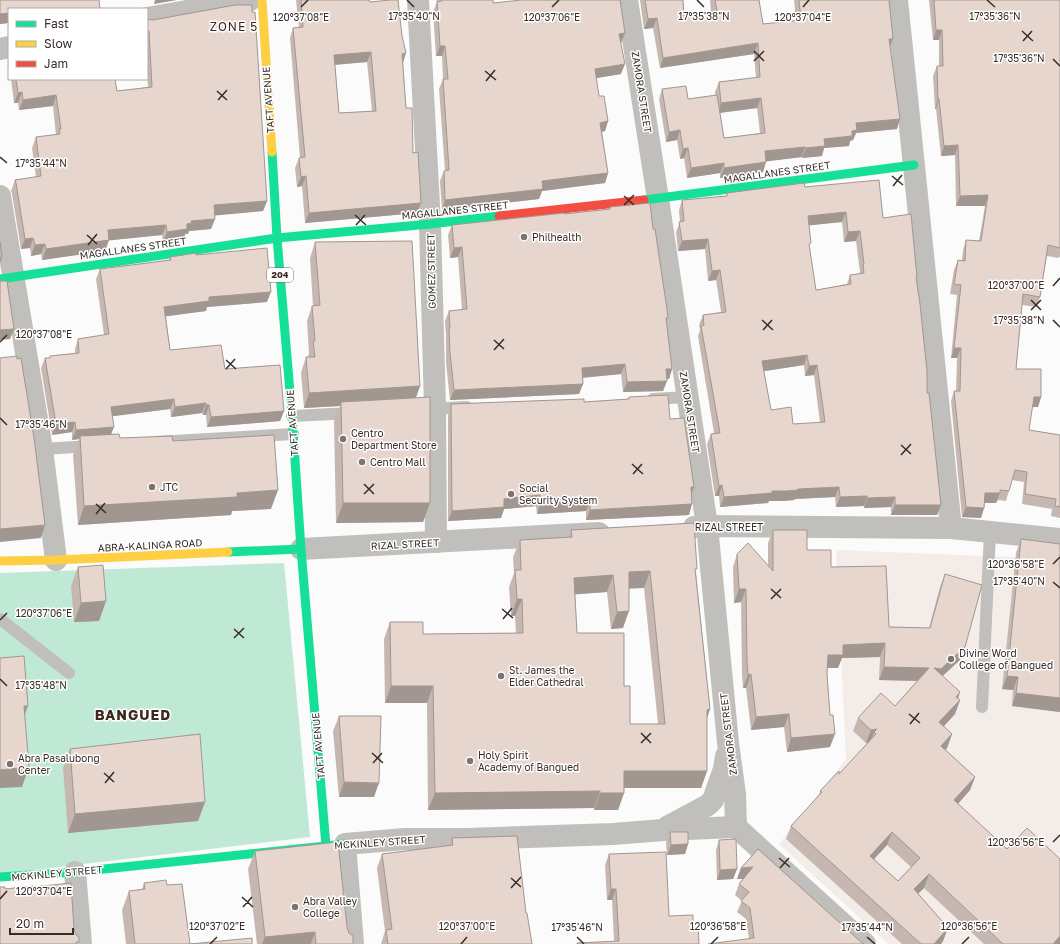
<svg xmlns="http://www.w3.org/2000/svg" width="1060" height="944" font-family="'Golos Text',sans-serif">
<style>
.commercial{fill:#f4ece8}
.green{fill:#bfe9d4}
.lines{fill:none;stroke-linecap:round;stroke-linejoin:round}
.lane{stroke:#c0bfbb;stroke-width:12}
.street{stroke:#c0bfbb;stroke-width:22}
.fast{stroke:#16e098;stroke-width:9}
.slow{stroke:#ffcf43;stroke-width:9}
.jam{stroke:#f24e42;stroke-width:9}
.wall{fill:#c6b8b1;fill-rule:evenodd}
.shaded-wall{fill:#a19690}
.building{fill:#e6d6ce;stroke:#a19690;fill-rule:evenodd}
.ticks{fill:none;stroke:#382c27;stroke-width:1.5}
.poi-dot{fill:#7c7471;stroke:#fff;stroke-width:1.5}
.labels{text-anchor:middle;stroke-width:3;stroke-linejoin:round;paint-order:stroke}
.shield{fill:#fff;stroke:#746b68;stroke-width:1}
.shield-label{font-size:9px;font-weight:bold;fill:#382c27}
.street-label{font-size:10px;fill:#382c27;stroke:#fff}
.poi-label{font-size:10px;fill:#382c27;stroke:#fff;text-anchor:start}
.quarter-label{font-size:12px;letter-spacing:1px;fill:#3f281d;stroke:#fff}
.district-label{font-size:14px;font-weight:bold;letter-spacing:1px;fill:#3f281d;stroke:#fff}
.ticks-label{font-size:10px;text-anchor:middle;fill:#382c27;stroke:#fff;stroke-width:3;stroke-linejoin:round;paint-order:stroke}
</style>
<rect width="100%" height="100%" fill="#fbfbfb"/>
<polygon class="commercial" points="836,550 1060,559 1060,944 888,944 779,844 846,759"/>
<polygon class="green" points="284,563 310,837 0,874 0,573"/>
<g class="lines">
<g class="lane">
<polyline points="653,399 688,397"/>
<polyline points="429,409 467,407"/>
<polyline points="292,416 353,413"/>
<polyline points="156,442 293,434"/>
<polyline points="42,449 92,446"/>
<polyline points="0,619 69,673"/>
<polyline points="982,707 990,532"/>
</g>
<g class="street">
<polyline points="418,0 430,224 435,408 436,542"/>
<polyline points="627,0 658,199 707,526 728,743 735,794 736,827"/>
<polyline points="897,0 951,528"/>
<polyline points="147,18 250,0"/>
<polyline points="0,49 9,47"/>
<polyline points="0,196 42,449 56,560"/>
<polyline points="694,527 707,526 951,528 1060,539"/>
<polyline points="301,549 599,533"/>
<polyline points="667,827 708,805 713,800 724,769 726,756"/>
<polyline points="736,827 865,944"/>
<polyline points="75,872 81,944"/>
<polyline points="353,944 345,844 405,839 468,839 613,834 663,830 736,827"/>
</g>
<g class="fast">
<polyline points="644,200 914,165"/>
<polyline points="0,279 277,238 430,224 499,216"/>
<polyline points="301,549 326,846"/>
<polyline points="228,552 301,549 292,416 277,238 272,152"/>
<polyline points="0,877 75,872 345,844"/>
</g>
<g class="slow">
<polyline points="262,0 272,152"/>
<polyline points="0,561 56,560 228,552"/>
</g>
<polyline class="jam" points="499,216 644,200"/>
</g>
<g class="wall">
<polygon points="0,0 9,9 9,33 8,23 0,24"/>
<path d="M296 0H369L370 2 403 62 406 108 421 203 417 213 305 223 302 186 297 187 295 168 299 158H300L290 38 293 28 299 27ZM367 62 372 111 339 113 335 65Z"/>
<polygon points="436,0 493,0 493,3 625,33 621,43 621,74 596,78 599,96 608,121 605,131 602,132 608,173 605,183 542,191 539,199 442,210 440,181 444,171 445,171 439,89 443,79 442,56 436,56 433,12 437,2"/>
<path d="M640 0H683L684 16 711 12 710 0H759L763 24 796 21 794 0H889L893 39 890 47 897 129 856 133 853 140 850 141 849 146 824 148 822 156 802 158V157L766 161 763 172 720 178V173L687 178 684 158 680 159 677 140 666 142 659 99 662 89 688 99 715 95V92L719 82 756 78 754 54 660 68 653 28 644 29ZM757 108 760 133 724 138 720 113Z"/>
<polygon points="929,0 1060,0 1060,257 1059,257 1058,258 1047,256 1040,297 1037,307 1022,305 1016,369 1041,397 1038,407 1032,407 1029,430 1060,435 1060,518 1051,516 1052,509 1022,504 1024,482 1012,480 1006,501 998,500 996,503 985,503 984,508 981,518 962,517 951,401 954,391 956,391 957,358 951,358 957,295 950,294 954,270 958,260 962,260 963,250 966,240 979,241 985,206 956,206 955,155 941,156 936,109 935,109 933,76 937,66 939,66 939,40 933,40"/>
<polygon points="147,19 267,201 263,211 215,215 211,229 189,231 188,234 185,234 184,239 163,242 162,235 109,240 105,251 42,260 41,254 31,256 30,248 21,249 12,194 11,191 15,180 36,177 32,148 36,137 56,135 53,106 19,110 18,103 14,103 11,79 115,79 117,91 148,87 147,74"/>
<path d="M805 187 883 218 917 279 927 393 941 505 937 515H891V507L864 508V506L836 507 835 497 795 499 794 500 783 501H769L768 503 720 507 719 496H715L707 444 711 434 714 433 698 336 700 330 699 325 703 315 721 312 716 280 708 281 705 249 678 251 676 232 680 222 679 210 682 200 726 196 727 193ZM842 222 844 242 856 241 860 272 859 274 850 275 847 284 816 290 809 247V225ZM804 365 805 376 814 375 820 423 793 424 771 410 764 371Z"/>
<polygon points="610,207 653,229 667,321 672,369 669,379 667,379 663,391 623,392 621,374 583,378 583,384 579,394 450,400 446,363 446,336 445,321 449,311 462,310 458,257 450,258 448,235 452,225 564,214 609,209"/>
<polygon points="315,242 420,386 416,398 430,503 423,522 336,523 334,421 340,406 304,408 301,373 306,357 308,357 309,353 307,321 312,306 313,306 310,258"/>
<polygon points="196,255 267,302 207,307 206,311 166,316 170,350 225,369 284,411 280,421 207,427 206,415 203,415 202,413 171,417 170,409 112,416 111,434 120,438 173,441 271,509 232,511 231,515 78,525 73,455 79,439 72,440 72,432 52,435 41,368 45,358 49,358 50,356 75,353 75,349 78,339 104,335 96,279 100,269 169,260 170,257"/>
<polygon points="629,397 670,419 694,487 692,493 689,515 586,520 586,511 537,514 536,506 504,509 501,518 448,521 448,415 451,404 584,402 628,399"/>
<path d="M571 530 696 573 710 709 707 719V771L701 788H624V793L618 810H594V808L428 810 427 703H385L384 639 390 622 423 634 516 633 515 616H511L509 587 514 573 513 557 520 540 568 538ZM629 588H644L658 724H630L624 686 577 633 575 594 607 592 611 629 623 628Z"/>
<path d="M773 530 807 550 831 567 889 627 929 628 940 587 945 574 960 660 942 676 958 699 960 700 955 714 943 726 952 734 947 748 945 750 975 777 970 790 958 803 1060 944H984L924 888 918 894 948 928 943 941 941 944H902L786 839 791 826 819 796 820 791 839 774 869 743H866L853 731 858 718 895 706 917 681 879 680 880 657 842 658 838 668H827L830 747 787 752 784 727 751 730 746 688H743L742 674 741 602 734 603 733 567 737 554 768 566V543ZM887 845 911 867 898 881 874 859Z"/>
<polygon points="1021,539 1060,544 1060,712 1012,706 1013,690 1002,689 1016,553"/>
<polygon points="78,567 106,601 99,621 74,622 71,586"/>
<polygon points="339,716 374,797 339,797 333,731"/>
<polygon points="70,749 205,802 198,821 68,833 63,768"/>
<polygon points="670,832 688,844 685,854 667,855 666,842"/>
<polygon points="452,838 526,913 532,944 381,944 385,931 377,868 382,854 449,845"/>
<polygon points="719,840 737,869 733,879 717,880 716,850"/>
<polygon points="255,851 347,927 353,944 257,944 248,869"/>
<polygon points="609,854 669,916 693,925 699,944 577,944 577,943 614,941 612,900 607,900 605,865"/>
<polygon points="741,868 861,942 749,939 746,919 737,912 742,901 735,895 739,884 743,879 737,879"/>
<polygon points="144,883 167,885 190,944 252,944 126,944 122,910 129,891 142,889"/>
</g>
<g class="shaded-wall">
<polygon points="155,0 177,0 154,4"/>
<polygon points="9,13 9,20 8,23 0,24 0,14"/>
<polygon points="657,18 653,28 644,29 648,19"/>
<polygon points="936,30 942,30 939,40 933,40"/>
<polygon points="149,31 147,37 147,32"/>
<polygon points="625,33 621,43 619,34"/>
<polygon points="889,39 893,39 889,49"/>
<polygon points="758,43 754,54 660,68 663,58"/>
<polygon points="440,46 445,46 442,56 436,56"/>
<polygon points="371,52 367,62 331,65 334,55"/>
<polygon points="406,53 403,63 402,54"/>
<polygon points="625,64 621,74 591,79 595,69"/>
<polygon points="22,92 18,103 14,103 18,93"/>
<polygon points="56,95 53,106 19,110 23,100"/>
<polygon points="761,98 757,108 718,113 721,103"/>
<polygon points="938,99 939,99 936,109 935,109"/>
<polygon points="900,119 897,129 856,133 853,140 850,141 849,146 824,148 822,156 802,158 806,148 824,139 852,131 856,123"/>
<polygon points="608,121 605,131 597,133 600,123"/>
<polygon points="680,130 677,140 666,142 669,132"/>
<polygon points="958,145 955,155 941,156 944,146"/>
<polygon points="805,147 802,157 761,162 765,151"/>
<polygon points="688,148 684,158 680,159 683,149"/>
<polygon points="766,162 763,172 720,178 724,168"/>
<polygon points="724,163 720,173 687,178 691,168"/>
<polygon points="608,173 605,183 542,191 539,199 442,210 445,200 542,181"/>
<polygon points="306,176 302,186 297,187 301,177"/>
<polygon points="988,195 985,206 956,206 960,196"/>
<polygon points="267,201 263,211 210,216 214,205"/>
<polygon points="421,203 417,213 305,223 309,213"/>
<polygon points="846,212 842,222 804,226 808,216"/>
<polygon points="215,219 211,229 189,231 188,234 185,234 184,239 163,242 167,232 187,224 191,221"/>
<polygon points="166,225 162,235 104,241 108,230"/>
<polygon points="860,231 856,241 844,242 848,232"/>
<polygon points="33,238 30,248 21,249 25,239"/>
<polygon points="708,239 705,249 678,251 682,241"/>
<polygon points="109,240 105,251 42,260 46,249"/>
<polygon points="45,244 41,254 31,256 35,245"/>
<polygon points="462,247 458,257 450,258 454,248"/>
<polygon points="2,257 0,263 0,258"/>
<polygon points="720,270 716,280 708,281 712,271"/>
<polygon points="271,292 267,302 207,307 206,311 161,317 164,307 209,297"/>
<polygon points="14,329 10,339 0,340 0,330"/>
<polygon points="954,348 961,348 957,358 951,358"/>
<polygon points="807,355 804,365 759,372 762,361"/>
<polygon points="625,364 621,374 578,378 582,368"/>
<polygon points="817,365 814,375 805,376 809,366"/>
<polygon points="666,369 672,369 669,379 662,379"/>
<polygon points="667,381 663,391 623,392 627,382"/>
<polygon points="583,384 579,394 450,400 454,390"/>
<polygon points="420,386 414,402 341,402 340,406 304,408 309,393"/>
<polygon points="1034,397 1041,397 1038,407 1030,407"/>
<polygon points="174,399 170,409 107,417 111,407"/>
<polygon points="206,403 202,413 171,417 175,407"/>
<polygon points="206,405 209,405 206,415 203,415"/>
<polygon points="284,411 280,421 207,427 211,417"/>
<polygon points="75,422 72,432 52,435 56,424"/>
<polygon points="114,427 110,437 80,436 79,439 72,440 76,430"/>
<polygon points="722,485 719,496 715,496 719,486"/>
<polygon points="691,487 694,487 690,498"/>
<polygon points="839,487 835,497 795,499 794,500 783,501 769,501 768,503 720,507 724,497 772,491 798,489"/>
<polygon points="278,490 271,509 232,511 231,515 78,525 84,506 237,493"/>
<polygon points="985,493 1000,493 996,503 981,503"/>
<polygon points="540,495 536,506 504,509 501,518 448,521 452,511 504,499"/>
<polygon points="867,496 864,506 836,507 840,497"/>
<polygon points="895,497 891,507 864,508 867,498"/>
<polygon points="590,501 586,511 537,514 540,503"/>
<polygon points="343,503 430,503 423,522 336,523"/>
<polygon points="692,504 689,515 586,520 590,510"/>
<polygon points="895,505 941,505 937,515 891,515"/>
<polygon points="966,507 984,508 981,518 962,517"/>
<polygon points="45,525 41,538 0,542 0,529"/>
<polygon points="650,571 644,588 623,589 629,572"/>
<polygon points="613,575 607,592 568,595 574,578"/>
<polygon points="739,589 746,589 741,602 734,603"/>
<polygon points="517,599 522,599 515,616 511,616"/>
<polygon points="106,601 99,621 74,622 81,603"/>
<polygon points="629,611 623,628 611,629 617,612"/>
<polygon points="885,643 880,657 842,658 838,668 823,668 828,655 843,645"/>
<polygon points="965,647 960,660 936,682 934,668"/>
<polygon points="884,667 929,668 924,681 879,680"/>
<polygon points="751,674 746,688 743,688 748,675"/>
<polygon points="1007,676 1018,677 1013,690 1002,689"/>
<polygon points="391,686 433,686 427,703 385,703"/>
<polygon points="960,692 956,705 960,700 955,714 935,736 939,722 956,697"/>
<polygon points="1016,693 1060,698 1060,712 1012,706"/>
<polygon points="24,706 28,706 21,725"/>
<polygon points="710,709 704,726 707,710"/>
<polygon points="789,714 784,727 751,730 756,717"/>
<polygon points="877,729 874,732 870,743 866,743 871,730"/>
<polygon points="835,734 830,747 787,752 791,738"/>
<polygon points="952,734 947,748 936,760 941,746"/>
<polygon points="29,767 22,787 0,788 0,770"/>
<polygon points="624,771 707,771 701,788 618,788"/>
<polygon points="975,777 970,790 950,813 954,800"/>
<polygon points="344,782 379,783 374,797 339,797"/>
<polygon points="600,791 594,808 428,810 435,793"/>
<polygon points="600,793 624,793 618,810 594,810"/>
<polygon points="205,802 198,821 68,833 75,814"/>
<polygon points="892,832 887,845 865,869 870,856"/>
<polygon points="688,844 685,854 667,855 671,845"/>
<polygon points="753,867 748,879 737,879 741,868"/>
<polygon points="737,869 733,879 717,880 720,870"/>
<polygon points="929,874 924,888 909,902 914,889"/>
<polygon points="611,889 616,889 612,900 607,900"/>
<polygon points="948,928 943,941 941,944 934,944"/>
<polygon points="315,932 311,944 262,944 265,937"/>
<polygon points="1060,936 1060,944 1053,944"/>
</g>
<g class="building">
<polygon points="0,0 99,0 100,9 9,9 9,13 0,14"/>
<path d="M301 0H369L370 2 390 0H398L402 36 406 53 402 54 406 108H412L413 153 418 152 421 203 309 213 306 176 301 177 299 158 305 157 293 28 303 27ZM371 52 376 111 339 113 334 55Z"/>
<polygon points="442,0 493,0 493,3 521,0 620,0 625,33 619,34 625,64 595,69 599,96 604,96 608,121 600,123 608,173 542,181 543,189 445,200 444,171 449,170 443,79 448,79 445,46 440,46 437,2 442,1"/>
<polygon points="645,0 683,0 684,16 717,11 715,0 759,0 763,24 801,20 799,0 889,0 893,39 889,39 900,119 856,123 857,130 852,131 852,136 824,139 825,146 806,148 805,147 765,151 766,162 724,168 724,163 691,168 688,148 683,149 680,130 669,132 662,89 686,86 688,99 717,95 724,138 765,133 761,98 721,103 719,82 760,77 758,43 663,58 657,18 648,19"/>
<polygon points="934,0 1060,0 1060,248 1048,245 1040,297 1023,294 1016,369 1041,369 1041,397 1034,397 1029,430 1060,435 1060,507 1055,506 1056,499 1025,494 1027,472 1015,470 1009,491 1000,490 1000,493 985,493 984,508 966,507 954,391 960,391 961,348 954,348 961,285 954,284 958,260 965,261 966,240 981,241 988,195 960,196 958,145 944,146 939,99 938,99 937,66 943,66 942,30 936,30"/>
<polygon points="235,5 252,5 252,12 255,12 267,201 214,205 215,219 191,221 192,223 187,224 187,229 167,232 166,225 108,230 109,240 46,249 45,244 35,245 33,238 25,239 16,183 15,180 41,176 36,137 60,134 59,129 61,129 56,95 23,100 22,92 18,93 16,79 115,79 117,91 152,87 149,31 147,32 147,19 153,20"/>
<path d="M879 180 883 218 911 214 917 277H916L920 304 927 371V393H929L941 505H895V497L867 498V496L840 497 839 487 798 489V490L787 491H772V493L724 497 722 485 719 486 711 434 720 433 701 326 704 325 703 315 726 312 720 270 712 271 708 239 682 241 679 222 684 221 682 200 727 196V193L804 183 805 187ZM846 212 848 232 860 231 864 264 863 265 864 273 850 275 851 284 816 290 809 244 811 243 808 216ZM807 355 809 366 817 365 825 422 793 424 791 407 771 410 762 361Z"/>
<polygon points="650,203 653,229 655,229 667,309 668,318 666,318 672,369 666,369 667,381 627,382 625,364 582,368 583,384 454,390 450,353 449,328 450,328 449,311 467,309 462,247 454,248 452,225 564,213 564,214 610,209 610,207"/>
<polygon points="412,241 420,386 309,393 306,357 315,357 313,341 315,341 312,306 320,305 315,242"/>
<polygon points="0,242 2,257 0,258"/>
<polygon points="267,248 271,292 209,297 209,301 164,307 170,350 221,345 225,369 280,365 284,411 211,417 209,405 206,405 206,403 175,407 174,399 111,407 114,427 76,430 75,422 56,424 45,358 50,358 50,356 79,353 78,339 109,334 100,269 171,260 170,257 196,253 196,255"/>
<polygon points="0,281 7,281 14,329 0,330"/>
<polygon points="17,356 17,359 21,358 34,438 45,525 0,529 0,358"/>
<polygon points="668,395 670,419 684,418 694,487 691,487 692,504 590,510 590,501 540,503 540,495 504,499 504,507 452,511 451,404 584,399 584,402 629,399 629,397"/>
<polygon points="430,397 430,503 343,503 341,402"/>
<polygon points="119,434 120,438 172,436 173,441 274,435 278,490 237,493 237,497 84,506 80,436"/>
<path d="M694 523 697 569H695L710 709 707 710V771H624V793H600V791L435 793 433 686H391L390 622H423V634L523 633 522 599H517L515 570H521L520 540 572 537 571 530ZM650 571 665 724H630V686H624V633H577L574 578 613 575 617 612 629 611V572Z"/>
<path d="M773 530H807V550H831V567L886 566 889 627 930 628 945 574 982 585 965 647 941 669 934 668 960 692 956 697 960 700 939 722 952 734 941 746 975 777 954 800 1007 849 1027 828 1060 859V936L1053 944H1003L929 874 914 889 948 928 934 944H921L791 826 822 792 820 791 839 771V774L876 734 874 732 877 729 871 730 858 718 881 693 895 706 929 668 884 667 885 643 843 645V655H828L827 674 830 715H833L835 734 791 738 789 714 756 717 751 674 748 675 747 661 746 589H739L737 554 748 543 773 571ZM892 832 920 858 898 881 870 856Z"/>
<polygon points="1021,539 1060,544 1060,698 1016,693 1018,677 1007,676"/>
<polygon points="103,565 106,601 81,603 78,567"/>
<polygon points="24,656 28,706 24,706 29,767 0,770 0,658"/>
<polygon points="339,716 381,716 379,783 344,782"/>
<polygon points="200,734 205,802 75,814 70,749"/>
<polygon points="670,832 688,832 688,844 671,845"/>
<polygon points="517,836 526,913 527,913 532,944 388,944 386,930 392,929 382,854 453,845 452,838"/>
<polygon points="736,839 737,869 720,870 719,840"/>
<polygon points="338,842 347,927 349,933 353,936 353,944 316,944 315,932 265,937 255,851"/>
<polygon points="758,849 861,942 864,944 708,944 754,938 750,908 741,901 749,892 739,884 753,867 741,868"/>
<polygon points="666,852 669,916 693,915 693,925 698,925 699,944 577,944 577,943 619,941 616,889 611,889 609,854"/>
<polygon points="166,880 167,885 182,884 190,944 252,938 252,944 135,944 129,891 145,889 144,883"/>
<polygon points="71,883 74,929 76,935 79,937 79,942 76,942 76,944 0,944 0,887 5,887 5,889 33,886 33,887"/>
</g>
<path class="ticks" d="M407 0 414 7M697 0 704 7M987 0 995 7M301 7 308 0M552 7 559 0M803 7 809 0M1022 31 1033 41M1023 41 1032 31M754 51 764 61M1053 59 1060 66M754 61 764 51M485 71 496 80M486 81 495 70M217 91 227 100M218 100 227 90M0 157 7 163M892 176 903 185M893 186 902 175M624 196 634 205M624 205 634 195M355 215 366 225M356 225 365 215M87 235 97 244M88 245 97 234M1053 286 1060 278M1031 300 1041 310M1031 310 1041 300M762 320 773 330M1053 320 1060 327M763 330 772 320M494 340 504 349M0 342 7 335M494 350 504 339M226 360 236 369M226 369 235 359M0 418 7 425M901 445 911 454M901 455 911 444M632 464 643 474M633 474 642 464M364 484 374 494M364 494 374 484M96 504 106 513M96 514 105 503M1053 564 1060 557M1053 582 1060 588M771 589 781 598M771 599 781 589M502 609 513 618M503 619 512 608M0 620 7 613M234 629 244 638M234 638 244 628M0 679 7 686M909 714 920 723M910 724 919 713M641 733 651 743M641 743 651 733M372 753 383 763M373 763 382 753M104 773 114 782M105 783 114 772M1053 842 1060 835M779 858 790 867M780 868 789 858M511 878 521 887M511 888 521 877M242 897 253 907M0 899 7 891M243 907 252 897M577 937 584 944M867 937 875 944M210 944 217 937M461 944 467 937M711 944 718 937M962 944 969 937"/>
<g class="poi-dot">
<circle cx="524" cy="237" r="4"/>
<circle cx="343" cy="439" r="4"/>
<circle cx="362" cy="462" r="4"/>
<circle cx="152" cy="487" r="4"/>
<circle cx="511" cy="494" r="4"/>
<circle cx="951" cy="659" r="4"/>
<circle cx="501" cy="676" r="4"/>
<circle cx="470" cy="761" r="4"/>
<circle cx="10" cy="764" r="4"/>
<circle cx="295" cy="907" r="4"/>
</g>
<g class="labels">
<rect class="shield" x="267" y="268" width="26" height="14" rx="3"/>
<g class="shield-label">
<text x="280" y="278">204</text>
</g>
<g class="street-label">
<text transform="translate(642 92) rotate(81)" y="4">ZAMORA STREET</text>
<text transform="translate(268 100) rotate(-94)" y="4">TAFT AVENUE</text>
<text transform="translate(777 172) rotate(-8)" y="4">MAGALLANES STREET</text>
<text transform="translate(455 210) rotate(-6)" y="4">MAGALLANES STREET</text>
<text transform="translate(133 248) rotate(-8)" y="4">MAGALLANES STREET</text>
<text transform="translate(431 271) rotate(-91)" y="4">GOMEZ STREET</text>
<text transform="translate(690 412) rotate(81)" y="4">ZAMORA STREET</text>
<text transform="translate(292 423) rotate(-94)" y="4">TAFT AVENUE</text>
<text x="729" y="531">RIZAL STREET</text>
<text transform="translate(405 544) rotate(-3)" y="4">RIZAL STREET</text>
<text transform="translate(150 545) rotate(-3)" y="4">ABRA-KALINGA ROAD</text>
<text transform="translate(728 734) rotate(-97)" y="4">ZAMORA STREET</text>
<text transform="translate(318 746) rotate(-95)" y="4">TAFT AVENUE</text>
<text transform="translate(380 842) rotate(-4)" y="4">MCKINLEY STREET</text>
<text transform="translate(57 873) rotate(-5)" y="4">MCKINLEY STREET</text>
</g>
<g class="poi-label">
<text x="532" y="241">Philhealth</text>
<text x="351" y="437">Centro<tspan x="351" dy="12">Department Store</tspan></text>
<text x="370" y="466">Centro Mall</text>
<text x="160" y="491">JTC</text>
<text x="519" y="492">Social<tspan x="519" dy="12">Security System</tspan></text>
<text x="959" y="657">Divine Word<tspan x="959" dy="12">College of Bangued</tspan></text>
<text x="509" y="674">St. James the<tspan x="509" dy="12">Elder Cathedral</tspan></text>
<text x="478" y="759">Holy Spirit<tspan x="478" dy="12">Academy of Bangued</tspan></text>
<text x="18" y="762">Abra Pasalubong<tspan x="18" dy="12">Center</tspan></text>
<text x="303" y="905">Abra Valley<tspan x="303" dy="12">College</tspan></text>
</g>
<g class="quarter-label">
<text x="234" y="31">ZONE 5</text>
</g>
<g class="district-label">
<text x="133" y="720">BANGUED</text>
</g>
</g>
<g class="ticks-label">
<text x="704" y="20">17°35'38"N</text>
<text x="414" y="20">17°35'40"N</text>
<text x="995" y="20">17°35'36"N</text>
<text x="301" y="21">120°37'08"E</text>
<text x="552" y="21">120°37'06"E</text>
<text x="803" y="21">120°37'04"E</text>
<text x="1019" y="62">17°35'36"N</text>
<text x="41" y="167">17°35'44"N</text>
<text x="1016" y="289">120°37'00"E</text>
<text x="1019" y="324">17°35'38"N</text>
<text x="44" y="338">120°37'08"E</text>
<text x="41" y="428">17°35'46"N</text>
<text x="1016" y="568">120°36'58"E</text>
<text x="1019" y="585">17°35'40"N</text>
<text x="44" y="617">120°37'06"E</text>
<text x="41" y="689">17°35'48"N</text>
<text x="1016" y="846">120°36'56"E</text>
<text x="44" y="895">120°37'04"E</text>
<text x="217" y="930">120°37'02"E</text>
<text x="467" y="930">120°37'00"E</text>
<text x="718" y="930">120°36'58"E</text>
<text x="969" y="930">120°36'56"E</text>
<text x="577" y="931">17°35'46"N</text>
<text x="867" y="931">17°35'44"N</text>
</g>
<rect x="8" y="8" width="140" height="72" fill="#ffffff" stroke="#afaba9"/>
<rect x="16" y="21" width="20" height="6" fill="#16e098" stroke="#afaba9"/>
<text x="44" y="28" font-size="12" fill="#382c27">Fast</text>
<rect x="16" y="41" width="20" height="6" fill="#ffcf43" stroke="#afaba9"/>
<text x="44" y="48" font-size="12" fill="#382c27">Slow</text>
<rect x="16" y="61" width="20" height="6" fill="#f24e42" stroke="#afaba9"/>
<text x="44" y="68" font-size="12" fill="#382c27">Jam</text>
<path d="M10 928v6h63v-6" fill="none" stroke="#382c27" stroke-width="2"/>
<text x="16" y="928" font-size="12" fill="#382c27" stroke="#ffffff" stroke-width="3" paint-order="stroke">20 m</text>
</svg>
